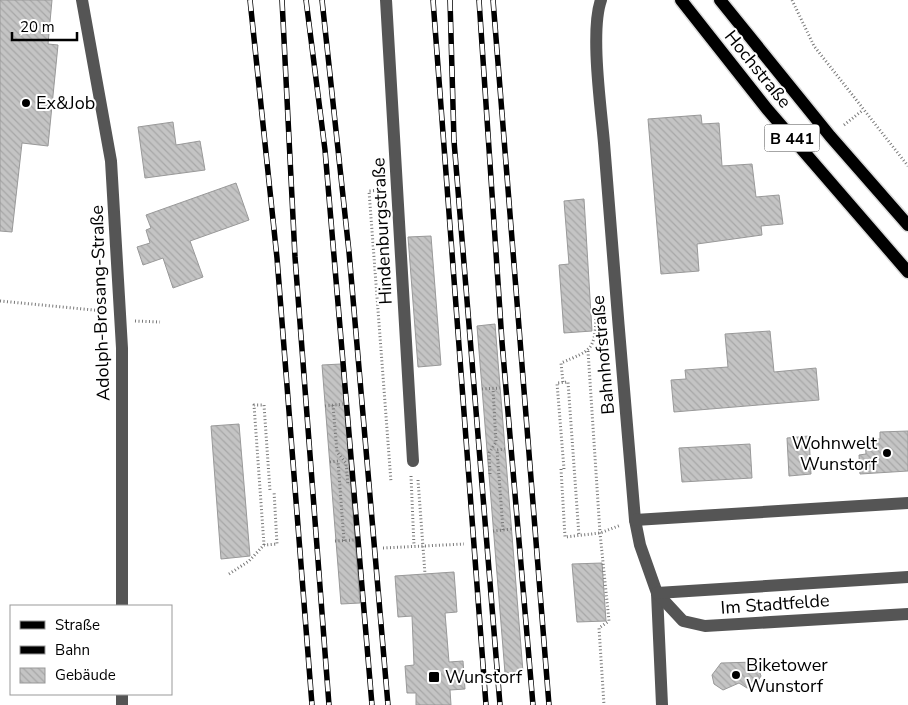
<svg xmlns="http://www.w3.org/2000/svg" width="908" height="705" font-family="'Nunito Sans',sans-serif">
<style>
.building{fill:url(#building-back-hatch);stroke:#999}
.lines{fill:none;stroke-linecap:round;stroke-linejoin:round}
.major-casing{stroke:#dbdbdb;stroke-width:15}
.path{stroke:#777;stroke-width:3;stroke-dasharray:1 2.5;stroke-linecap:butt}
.minor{stroke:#555;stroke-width:12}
.major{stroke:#000;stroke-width:12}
.rail-casing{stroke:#000;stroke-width:5.5}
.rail{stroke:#fff;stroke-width:4;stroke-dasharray:11;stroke-linecap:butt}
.poi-dot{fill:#000;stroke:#fff;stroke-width:2}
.labels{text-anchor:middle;stroke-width:4;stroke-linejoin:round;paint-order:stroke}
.shield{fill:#fff;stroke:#4c4c4c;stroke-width:1}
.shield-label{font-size:16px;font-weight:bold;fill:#000}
.street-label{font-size:18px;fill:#000;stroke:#fff}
.poi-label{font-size:18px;fill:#000;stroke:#fff;text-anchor:start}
</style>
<defs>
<pattern id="building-back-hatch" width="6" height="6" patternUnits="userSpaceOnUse" patternTransform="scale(1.25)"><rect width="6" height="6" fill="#c4c4c4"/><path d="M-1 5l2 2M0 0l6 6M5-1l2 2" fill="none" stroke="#a7a7a7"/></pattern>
</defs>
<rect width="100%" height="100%" fill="#fff"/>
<g class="building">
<polygon points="0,0 52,0 48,44 58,45 48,146 22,143 12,232 0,231"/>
<polygon points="701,115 702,124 719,123 722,166 752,164 756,197 779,195 783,224 761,226 762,235 697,244 699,271 661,274 648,119"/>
<polygon points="173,122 176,145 200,141 205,170 145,178 138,127"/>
<polygon points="236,183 249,220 190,241 203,277 173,288 163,258 143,265 137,247 150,243 146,230 151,228 146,215"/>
<polygon points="584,199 592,331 564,333 559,265 569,264 564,201"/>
<polygon points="431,236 441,365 418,367 408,237"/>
<polygon points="495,324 523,672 505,673 477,326"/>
<polygon points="770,331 774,372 816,368 819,400 674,412 671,380 686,379 685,370 728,367 725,334"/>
<polygon points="341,364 360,603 341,604 322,365"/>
<polygon points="239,424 250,556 221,559 211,426"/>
<polygon points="908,431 908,471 860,474 859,455 866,454 865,440 880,439 880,432"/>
<polygon points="809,436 811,474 789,476 787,438"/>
<polygon points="750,444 752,478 682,482 679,448"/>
<polygon points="602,563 606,621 577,622 572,564"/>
<polygon points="454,572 457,612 445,613 449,662 463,661 465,689 450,690 451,705 416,705 416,693 407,693 405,666 414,665 412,616 398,617 395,576"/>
<polygon points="756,662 761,676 754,687 747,688 739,683 723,690 714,684 712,675 721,663"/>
</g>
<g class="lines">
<g class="major-casing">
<g id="major">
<polyline points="681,0 767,109 908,272"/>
<polyline points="720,0 830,136 908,225"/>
</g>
</g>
<g class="path">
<polyline points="792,0 814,46 908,166"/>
<polyline points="844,125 863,110"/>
<polyline points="381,190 369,191 391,482"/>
<polyline points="0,301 104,311"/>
<polyline points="135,321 160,322"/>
<polyline points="588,351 600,533 609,621 599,628 604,705"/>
<path d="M563 382 561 363C591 350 595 351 596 316H601"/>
<polyline points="482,389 500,388"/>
<polyline points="333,405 337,452 346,463 348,485"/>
<polyline points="325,406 344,404"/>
<polyline points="330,462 338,461 344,541"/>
<polyline points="561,469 565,537 600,533 621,525"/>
<polyline points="564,469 557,383 568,382 579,536"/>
<polyline points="490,474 489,453 496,442 493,389"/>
<polyline points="411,476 414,546"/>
<polyline points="418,480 425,574"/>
<polyline points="503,530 497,450 505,449"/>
<polyline points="493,531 512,529"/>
<polyline points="335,541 354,540"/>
<polyline points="264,545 254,405 264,405 270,491"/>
<polyline points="383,548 464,544"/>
<polyline points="229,574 249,561 264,545 277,544 274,491"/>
</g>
<g class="minor">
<polyline points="82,0 111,161 122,348 122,606"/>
<polyline points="386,0 413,461"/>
<path d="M601 0C590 31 601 108 604 143 614 269 624 394 635 520L640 545 657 593 662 705"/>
<polyline points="635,520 908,503"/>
<polyline points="657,593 683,621 705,626 908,614"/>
<polyline points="657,593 908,577"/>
<polyline points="122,705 122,694"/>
</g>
<use href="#major" class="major"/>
<g class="rail-casing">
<g id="rail">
<polyline points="250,0 277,258 312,705"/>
<polyline points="282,0 295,257 329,705"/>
<polyline points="306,0 325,150 372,705"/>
<polyline points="322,0 349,252 388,705"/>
<polyline points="433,0 486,705"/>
<polyline points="450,0 454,141 500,705"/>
<polyline points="479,0 502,342 533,705"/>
<polyline points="493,0 549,705"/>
</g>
</g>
<use href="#rail" class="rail"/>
</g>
<g class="poi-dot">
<circle cx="26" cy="103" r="5"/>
<circle cx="887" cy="453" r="5"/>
<circle cx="736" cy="675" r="5"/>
<rect x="428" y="671" width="12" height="12" rx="2.5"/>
</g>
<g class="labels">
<rect class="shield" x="764.5" y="124.5" width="55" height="27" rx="4"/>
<g class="shield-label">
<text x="792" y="144">B 441</text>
</g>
<g class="street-label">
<text transform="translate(758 69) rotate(51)" y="6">Hochstraße</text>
<text transform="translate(382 231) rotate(-93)" y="6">Hindenburgstraße</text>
<text transform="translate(100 303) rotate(-92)" y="6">Adolph-Brosang-Straße</text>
<text transform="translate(603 355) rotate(-95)" y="6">Bahnhofstraße</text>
<text transform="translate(775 604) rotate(-4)" y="6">Im Stadtfelde</text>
</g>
<g class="poi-label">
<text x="36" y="109">Ex&amp;Job</text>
<text x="877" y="449" text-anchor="end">Wohnwelt<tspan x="877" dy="21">Wunstorf</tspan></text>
<text x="746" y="671">Biketower<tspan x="746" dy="21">Wunstorf</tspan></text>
<text x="445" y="683">Wunstorf</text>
</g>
</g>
<rect x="10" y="605" width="162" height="90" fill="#ffffff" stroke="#999999"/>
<rect x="20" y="621" width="25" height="8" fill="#000000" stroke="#999999"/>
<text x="55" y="630" font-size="15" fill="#000000">Straße</text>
<rect x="20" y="646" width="25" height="8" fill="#000000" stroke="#999999"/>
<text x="55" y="655" font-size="15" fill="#000000">Bahn</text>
<rect x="20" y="668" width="25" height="15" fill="url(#building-back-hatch)" stroke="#999999"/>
<text x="55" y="680" font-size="15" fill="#000000">Gebäude</text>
<path d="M12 32v8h65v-8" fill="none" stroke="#000000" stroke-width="2.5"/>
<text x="20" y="32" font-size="15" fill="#000000" stroke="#ffffff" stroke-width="4" paint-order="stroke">20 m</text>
</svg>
